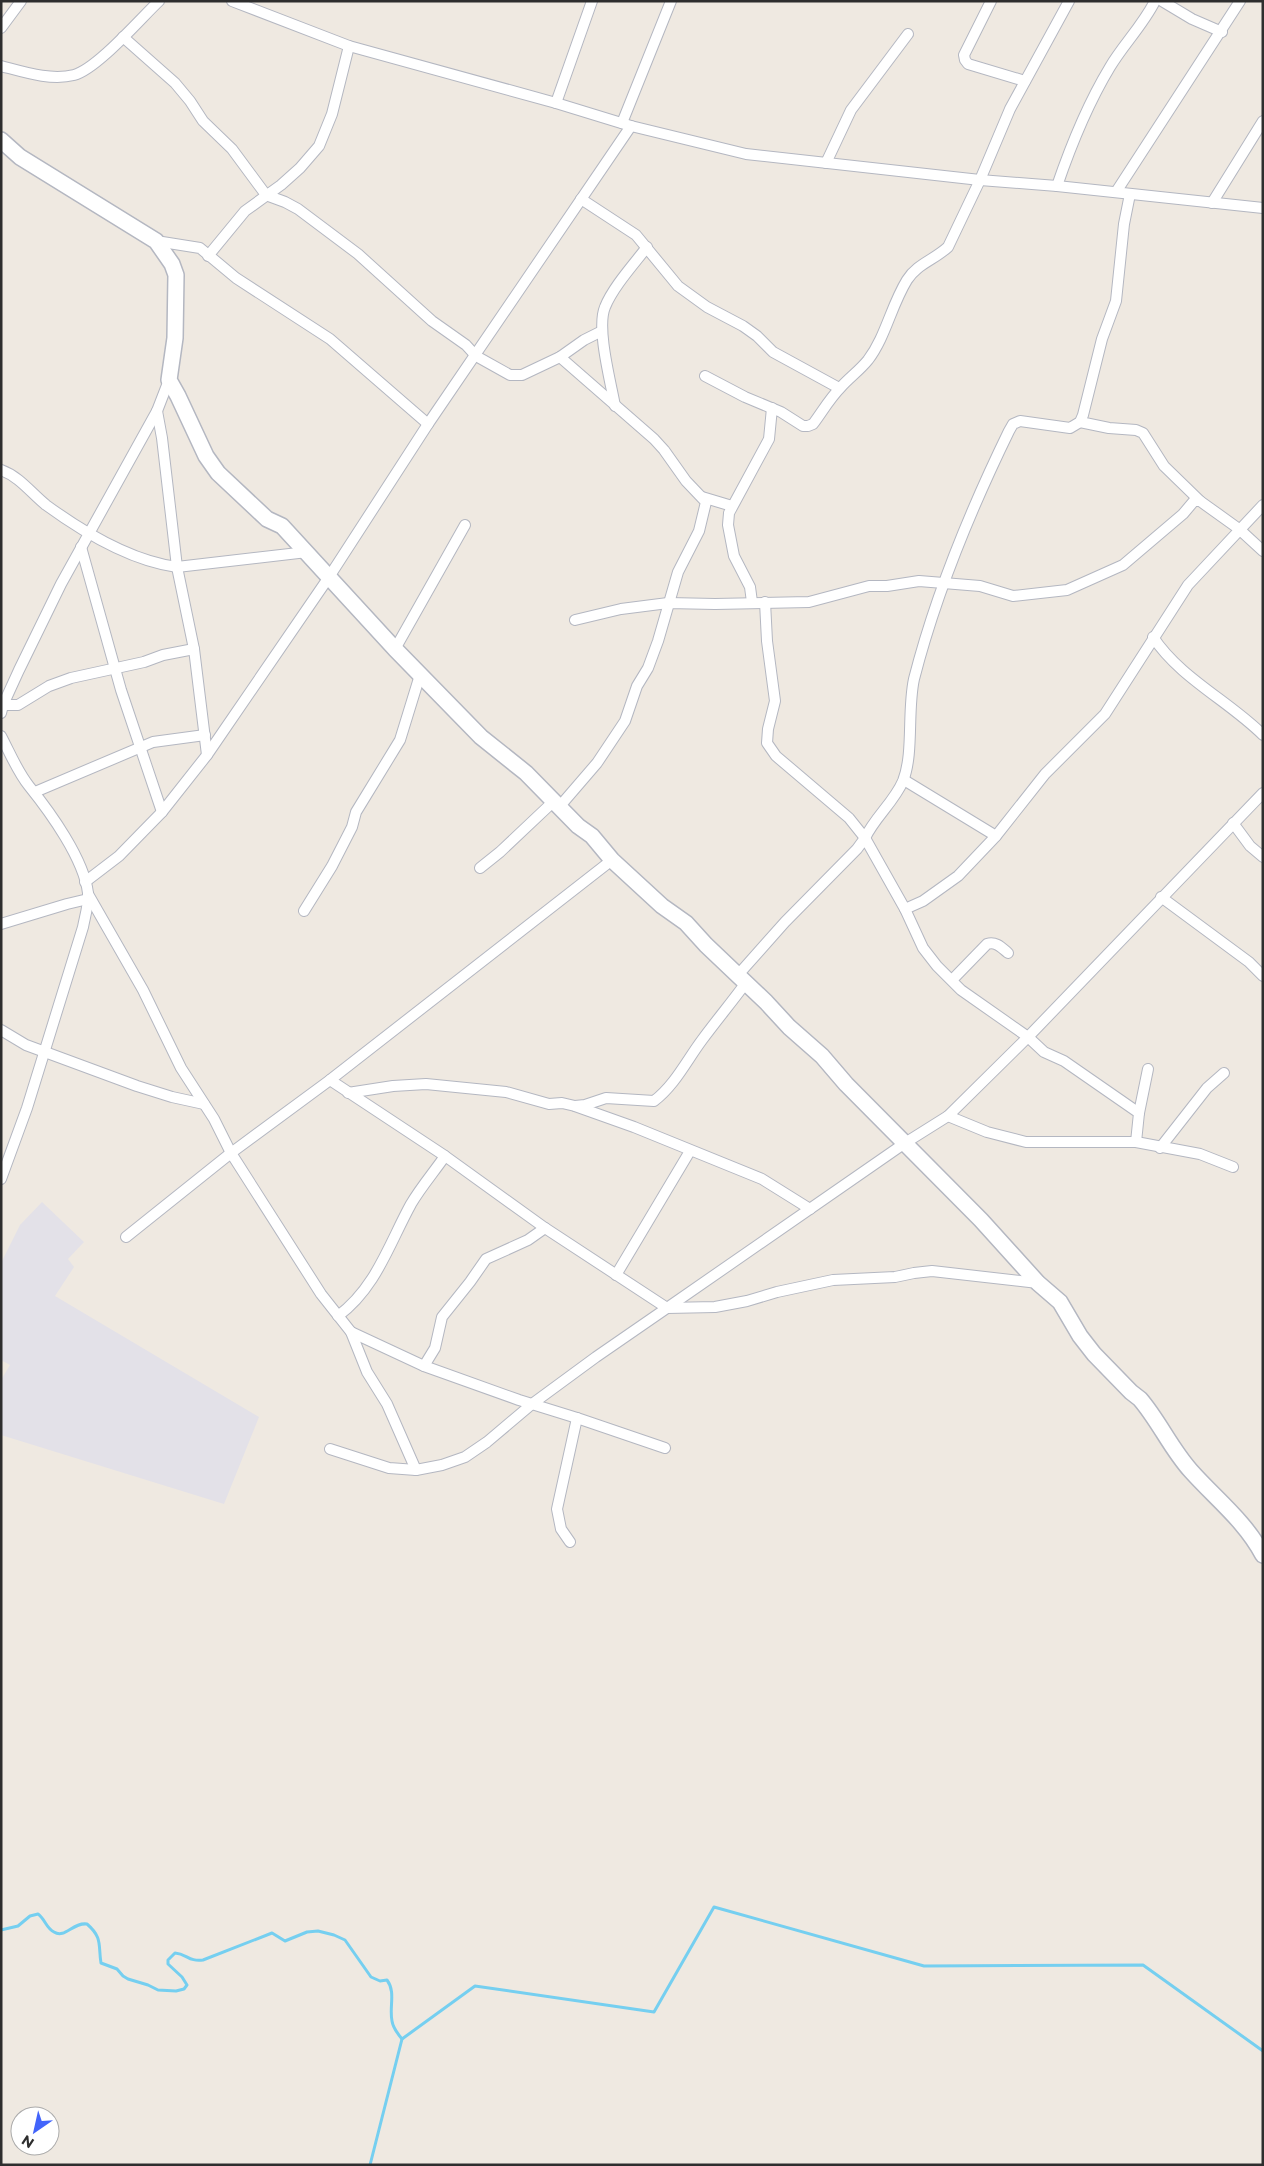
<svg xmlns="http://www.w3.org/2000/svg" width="1264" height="2166" font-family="Montserrat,sans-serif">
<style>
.industrial{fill:#e3e1e8}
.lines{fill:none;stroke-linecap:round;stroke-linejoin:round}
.stream{stroke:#75cff0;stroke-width:3}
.street-casing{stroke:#b4b7c1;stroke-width:12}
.secondary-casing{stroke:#b4b7c1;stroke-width:18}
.street{stroke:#fff;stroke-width:10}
.secondary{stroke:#fff;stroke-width:15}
</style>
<rect width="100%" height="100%" fill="#efe9e1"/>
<polygon class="industrial" points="42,1202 84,1242 68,1259 74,1267 55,1296 259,1417 224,1504 1,1435 1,1380 10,1365 1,1360 1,1263 20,1225"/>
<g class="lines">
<g class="stream">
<path d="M1 1930 18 1926 30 1916 38 1914C45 1919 46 1928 54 1932 65 1939 73 1922 87 1924 103 1938 98 1945 101 1963L117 1969 123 1976 128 1979 148 1985 158 1990 176 1991 184 1989 187 1985 182 1977 168 1964V1960L175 1953C187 1954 189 1962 203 1960L272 1933 285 1941 307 1932 318 1931 334 1935 345 1940 371 1977 380 1981 387 1980C396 1992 389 2007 392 2021 393 2028 397 2033 402 2039L475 1986 654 2012 714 1907 924 1966 1143 1965 1263 2051"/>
<polyline points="370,2165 402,2039"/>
</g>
<g class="street-casing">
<g id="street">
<polyline points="232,1 349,46 556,103 631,126 746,154 980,180 1057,186 1263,208"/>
<polyline points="991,1 964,55 965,60 968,64 1025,81"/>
<polyline points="1162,1 1192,19 1222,32"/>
<polyline points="1,28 21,1"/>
<polyline points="123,37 175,83 190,101 203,121 232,149 266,195 285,202 298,209 358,254 432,321 466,345 476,356 510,375 522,375 560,357 584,340 602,331"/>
<path d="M1 66C24 72 51 81 74 75 97 69 140 19 159 1"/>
<polyline points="556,103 592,1"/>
<polyline points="622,123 671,1"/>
<polyline points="826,163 851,110 908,34"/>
<path d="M1057 186C1071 145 1087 105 1110 67 1123 45 1143 25 1155 1"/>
<polyline points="1116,192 1240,1"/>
<polyline points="581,199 636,235 678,286 707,307 743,326 757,336 773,352 839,388"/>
<polyline points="1212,203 1263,121"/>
<polyline points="156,241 200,248 236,278 330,339 428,424"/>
<polyline points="208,256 245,211 281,185 300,168 319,146 332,114 349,46"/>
<path d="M705 376 745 397 781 412 803 426H808L813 424C822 412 830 398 841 387 849 378 860 370 868 360 886 336 891 306 907 280 917 264 934 260 948 247L980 180 1010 109 1069 1"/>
<path d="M615 406C611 383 596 328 605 307 613 287 634 264 647 247"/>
<polyline points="157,411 162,438 177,567 194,649 207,755"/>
<polyline points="1080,422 1109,428 1136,430 1143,433 1164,466 1200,501"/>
<path d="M1 470C20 477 31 493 46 505 83 532 131 561 177 567L307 552"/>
<polyline points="702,497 732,506"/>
<polyline points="81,547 121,690 162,812"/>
<polyline points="752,602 750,587 734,556 728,525 729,513 769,439 772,408"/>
<polyline points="765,602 767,641 775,701 768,729 767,743 776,756 849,818 865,838"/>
<polyline points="575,620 621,609 668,603 715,604 809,602 869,586 887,586 919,581 980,586 1013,596 1067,590 1123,565 1183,514 1194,501 1200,501 1239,529 1263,551"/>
<path d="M1153 637C1180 678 1229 701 1263 735"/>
<polyline points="395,649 465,525"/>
<polyline points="3,705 18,705 49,686 71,678 144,662 163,655 194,649"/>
<polyline points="1,713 3,705 19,670 61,584 157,411 169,380"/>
<path d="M1 736C10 753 17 771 29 786 50 812 84 859 88 893 89 904 85 916 83 927L27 1108 1 1179"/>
<polyline points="904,780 996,836"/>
<polyline points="35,792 153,742 205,735"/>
<polyline points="560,806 597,763 625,721 637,686 648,668 658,641 678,572 699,531 706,502 686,481 664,450 654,439 560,357"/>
<polyline points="1233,823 1250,846 1263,857"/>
<path d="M865 838C875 817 894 802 903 781 914 753 907 711 914 679 936 593 970 511 1009 431L1013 424 1020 421 1070 428 1080 422 1083 415 1102 339 1116 301 1124 224 1130 194"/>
<polyline points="480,868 500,852 554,801"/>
<polyline points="85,882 119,856 162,812 207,755 329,577 428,424 631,126"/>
<polyline points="88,894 143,990 181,1068 214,1119 231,1153 321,1294 351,1332 367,1372 387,1404 416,1470"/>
<polyline points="1161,897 1249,962 1263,976"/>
<polyline points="905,909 923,901 958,876 996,836 1045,774 1105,714 1188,585 1263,505"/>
<polyline points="304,911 332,866 352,827 356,812 400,740 420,675"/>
<polyline points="1,924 67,904 88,899"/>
<polyline points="737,976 785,922 857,849 865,838 905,909 923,948 937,966 961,990 1028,1037 1044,1052 1064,1061 1139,1113 1136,1142"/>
<path d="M952 980 987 944C996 941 1002 948 1008 953"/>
<polyline points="1,1030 26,1045 137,1086 172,1097 204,1104"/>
<polyline points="330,1080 445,1156 545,1228 667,1308 905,1143 948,1116 1028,1037 1263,793"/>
<polyline points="348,1093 393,1086 426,1084 506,1092 549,1104 562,1103 575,1106 634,1127 762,1179 810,1209"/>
<path d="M575 1106 585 1105 606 1098 654 1101C675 1085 687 1060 702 1040 716 1021 731 1003 745 984"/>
<polyline points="1139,1113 1148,1069"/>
<polyline points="948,1116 987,1132 1026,1142 1136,1142 1200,1154 1233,1167"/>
<polyline points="1160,1148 1207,1088 1224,1073"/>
<polyline points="126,1237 231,1153 330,1080 612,860"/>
<polyline points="616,1275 690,1151"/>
<path d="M338 1316C376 1288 389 1244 411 1204 421 1187 434 1172 445 1156"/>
<polyline points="351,1332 424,1366 519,1400 577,1418 557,1509 561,1529 570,1542"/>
<polyline points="424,1366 435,1348 442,1317 470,1282 486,1259 528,1240 545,1228"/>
<polyline points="577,1418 665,1448"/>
<polyline points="330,1449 389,1468 416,1470 442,1465 465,1457 487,1442 532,1404 596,1357 667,1308 715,1307 747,1301 777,1292 833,1280 895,1277 914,1273 932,1271 1038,1283"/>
</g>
</g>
<g class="secondary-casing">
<path id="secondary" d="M1 140 20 157 156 241 172 264 176 275 175 338 169 380 178 396 206 456 218 473 267 519 282 526 395 649 481 737 526 773 578 826 592 836 612 860 662 906 686 923 706 945 766 1002 789 1027 822 1056 846 1084 981 1220 1038 1283 1060 1302 1080 1336 1094 1354 1131 1392 1140 1399C1159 1421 1171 1449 1191 1471 1216 1499 1245 1521 1263 1555"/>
</g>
<use href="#street" class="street"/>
<use href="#secondary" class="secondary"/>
</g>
<rect width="1264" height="2166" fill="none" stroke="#2e2e2e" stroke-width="5"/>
<g transform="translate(35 2131) rotate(214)"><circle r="24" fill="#ffffff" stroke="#ababab"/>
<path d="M0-4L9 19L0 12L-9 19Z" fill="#4264fb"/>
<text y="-8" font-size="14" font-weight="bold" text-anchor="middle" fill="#2e2e2e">N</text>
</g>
</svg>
